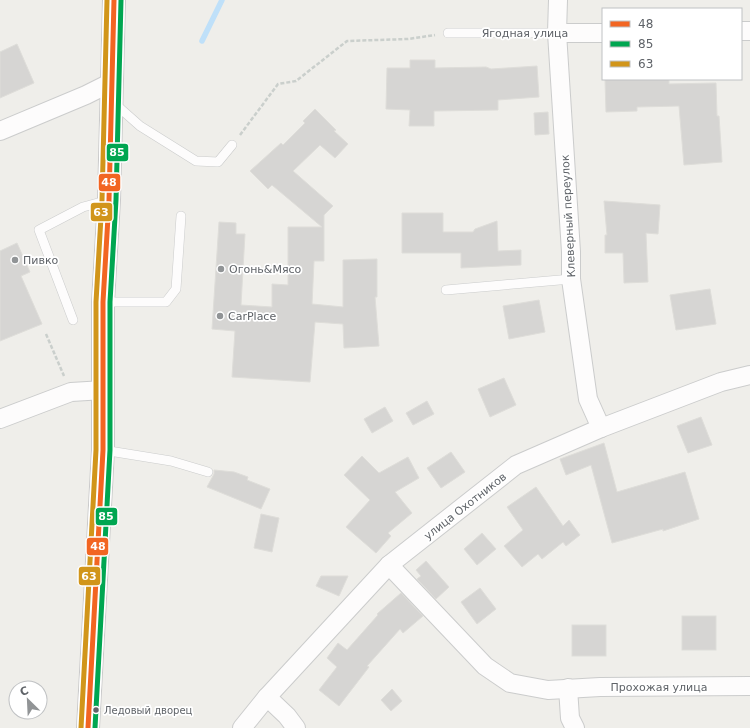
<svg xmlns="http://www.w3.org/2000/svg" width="750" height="728" font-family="'DejaVu Sans',sans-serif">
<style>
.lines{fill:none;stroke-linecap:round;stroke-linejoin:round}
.stream{stroke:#bfe0f9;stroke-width:5.5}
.building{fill:#d6d5d3;stroke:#deddd9}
.service-casing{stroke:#cbcccc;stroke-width:10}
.minor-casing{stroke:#cbcccc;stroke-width:20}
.secondary-casing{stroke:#cacacb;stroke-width:24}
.path{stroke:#cacfcc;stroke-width:2.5;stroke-dasharray:4 2;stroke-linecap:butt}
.service{stroke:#fdfcfc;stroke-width:9}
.minor{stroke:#fdfcfc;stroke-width:18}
.secondary{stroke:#fdfcfc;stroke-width:22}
.bus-1-casing{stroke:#fff;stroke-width:8}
.bus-2-casing{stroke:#fff;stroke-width:8}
.bus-3-casing{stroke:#fff;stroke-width:8}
.bus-1{stroke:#f26522;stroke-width:5}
.bus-2{stroke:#00a651;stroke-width:5}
.bus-3{stroke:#d1951a;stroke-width:5}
.poi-dot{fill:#919496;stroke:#fff;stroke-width:1.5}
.bus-dot{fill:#5f6368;stroke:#fff;stroke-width:1.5}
.labels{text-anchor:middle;stroke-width:3.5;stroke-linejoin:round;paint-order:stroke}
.bus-label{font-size:10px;fill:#5f6368;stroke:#fff;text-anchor:start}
.street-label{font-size:11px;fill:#5f6368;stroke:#fff}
.poi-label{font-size:11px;fill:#5f6368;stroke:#fff;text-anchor:start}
.line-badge{stroke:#fff;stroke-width:1.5}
.badge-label{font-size:11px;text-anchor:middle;font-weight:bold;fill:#fff}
</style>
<rect width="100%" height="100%" fill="#efeeea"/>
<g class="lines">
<polyline class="stream" points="202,41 222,0"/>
</g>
<g class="building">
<polygon points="17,44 34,83 0,98 0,52"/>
<polygon points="410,60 435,60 435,68 486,67 491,69 537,66 539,97 498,100 498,110 434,111 434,126 409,126 410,110 386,109 387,68 410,68"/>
<polygon points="605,79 669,79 669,84 716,83 717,116 719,116 722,162 684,165 679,106 637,107 637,111 606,112"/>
<polygon points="315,109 336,130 334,131 348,144 335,158 320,145 293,171 333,206 324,215 324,261 314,261 312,304 343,307 343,260 377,259 377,297 375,297 379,346 344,348 343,324 315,322 310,382 232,377 235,331 212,329 219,222 236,223 236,234 245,234 241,305 272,307 272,284 288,285 288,227 322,227 272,185 268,189 250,171 281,143 283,145 305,123 303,121"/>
<polygon points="548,112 549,134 535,135 534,113"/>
<polygon points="604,201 660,205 658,234 646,233 648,282 624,283 623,253 605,253 605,235 607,235"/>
<polygon points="402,213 443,213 443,232 473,232 475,229 497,221 498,251 521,250 521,265 461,268 461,253 402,253"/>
<polygon points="17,243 30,272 21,276 42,324 0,341 0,251"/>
<polygon points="710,289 716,324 676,330 670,295"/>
<polygon points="539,300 545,332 509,339 503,306"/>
<polygon points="504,378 516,405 490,417 478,389"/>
<polygon points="427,401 434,414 413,425 406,413"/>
<polygon points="385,407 393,421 372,433 364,419"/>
<polygon points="701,417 712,445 688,453 677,426"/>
<polygon points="604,443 617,492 685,472 699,519 663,531 663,529 612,543 591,465 566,475 560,459"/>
<polygon points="451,452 465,472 441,488 427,468"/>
<polygon points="362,456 379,473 408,457 419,478 395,492 412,513 388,533 391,536 376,553 346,527 370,500 344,475"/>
<polygon points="214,470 234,472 248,477 247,480 270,489 261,509 207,487 214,474"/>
<polygon points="536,487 563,526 569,520 580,535 566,546 563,542 542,559 538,554 522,567 504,546 523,530 507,507"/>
<polygon points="261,514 279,518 272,552 254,548"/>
<polygon points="482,533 496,549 477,565 464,549"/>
<polygon points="426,561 449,587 436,599 417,579 421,576 416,570"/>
<polygon points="321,576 348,576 339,596 316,586"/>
<polygon points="480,588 496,609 477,624 461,602"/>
<polygon points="401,593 423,616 403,633 400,629 367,666 369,667 339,706 319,690 337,667 327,658 338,643 347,650 378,615 377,614"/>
<rect x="682" y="616" width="34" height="34"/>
<rect x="572" y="625" width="34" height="31"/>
<polygon points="392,689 402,701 391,711 381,700"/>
</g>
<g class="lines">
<g class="service-casing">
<g id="service">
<polyline points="448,33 557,33"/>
<polyline points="114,103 140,126 196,161 218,162 232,145"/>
<polyline points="446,290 571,279"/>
<polyline points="103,302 166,302 176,289 181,216"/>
<polyline points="73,320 39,230 83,207 109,200"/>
<polyline points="103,450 171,461 208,472"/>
</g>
</g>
<g class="minor-casing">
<g id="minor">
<polyline points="558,0 557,33 571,252 571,279 588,399 601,428"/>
<polyline points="741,31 750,31"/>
<polyline points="557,33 603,33"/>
<polyline points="0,131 86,95 112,82"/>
<polyline points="0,419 71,392 104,390"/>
<polyline points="389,565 485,666 510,683 548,690 600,687 750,686"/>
<polyline points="568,688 570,718 575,728"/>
<polyline points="267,697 287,716 296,728"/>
<polyline points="242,728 267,697 389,565 516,465 601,428 721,382 750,375"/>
</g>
</g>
<g class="secondary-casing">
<polyline id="secondary" points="88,728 103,450 103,302 109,200 114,0"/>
</g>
<g class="path">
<polyline points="240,135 278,84 296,81 347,41 408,39 435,35"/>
<polyline points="46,334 64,376"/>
</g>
<use href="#service" class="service"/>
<use href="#minor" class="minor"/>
<use href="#secondary" class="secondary"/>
<g class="bus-1-casing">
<polyline id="bus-1" points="88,728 103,450 103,302 109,200 114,0"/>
</g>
<g class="bus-2-casing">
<polyline id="bus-2" points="95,728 110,450 110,302 116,200 121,0"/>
</g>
<g class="bus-3-casing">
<polyline id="bus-3" points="81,728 96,450 96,302 102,200 107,0"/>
</g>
<use href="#bus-1" class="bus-1"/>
<use href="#bus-2" class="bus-2"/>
<use href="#bus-3" class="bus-3"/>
</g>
<g class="poi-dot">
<circle cx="15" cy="260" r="4"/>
<circle cx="221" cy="269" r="4"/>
<circle cx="220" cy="316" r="4"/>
</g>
<circle class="bus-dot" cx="96" cy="710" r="3.5"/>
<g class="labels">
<g class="bus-label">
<text x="104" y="714">Ледовый дворец</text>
</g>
<g class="street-label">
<text x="525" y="37">Ягодная улица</text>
<text transform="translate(568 216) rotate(-93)" y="4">Клеверный переулок</text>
<text transform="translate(465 506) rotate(-38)" y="4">улица Охотников</text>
<text x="659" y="691">Прохожая улица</text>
</g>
<g class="poi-label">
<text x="23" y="264">Пивко</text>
<text x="229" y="273">Огонь&amp;Мясо</text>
<text x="228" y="320">CarPlace</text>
</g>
</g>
<g class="line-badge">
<rect x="106" y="143" width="23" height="19" rx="4" fill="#00a651"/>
<rect x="98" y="173" width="23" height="19" rx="4" fill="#f26522"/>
<rect x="90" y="202" width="23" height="20" rx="4" fill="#d1951a"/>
<rect x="95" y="507" width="23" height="19" rx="4" fill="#00a651"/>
<rect x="86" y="537" width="23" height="19" rx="4" fill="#f26522"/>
<rect x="78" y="566" width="23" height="20" rx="4" fill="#d1951a"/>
</g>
<g class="badge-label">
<text x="117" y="156">85</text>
<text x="109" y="186">48</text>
<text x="101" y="216">63</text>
<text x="106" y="520">85</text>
<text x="98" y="550">48</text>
<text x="89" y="580">63</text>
</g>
<rect x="602" y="8" width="140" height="72" fill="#ffffff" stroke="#bfc1c3"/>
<rect x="610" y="21" width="20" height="6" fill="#f26522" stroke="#bfc1c3"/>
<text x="638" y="28" font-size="12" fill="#5f6368">48</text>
<rect x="610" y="41" width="20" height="6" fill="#00a651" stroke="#bfc1c3"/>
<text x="638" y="48" font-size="12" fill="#5f6368">85</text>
<rect x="610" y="61" width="20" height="6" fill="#d1951a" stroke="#bfc1c3"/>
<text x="638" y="68" font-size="12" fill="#5f6368">63</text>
<g transform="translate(28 700) rotate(336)"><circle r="19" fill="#ffffff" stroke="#bfc1c3"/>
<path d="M0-3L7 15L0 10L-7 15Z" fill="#919496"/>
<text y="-6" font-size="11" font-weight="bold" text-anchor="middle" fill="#5f6368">С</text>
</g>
</svg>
